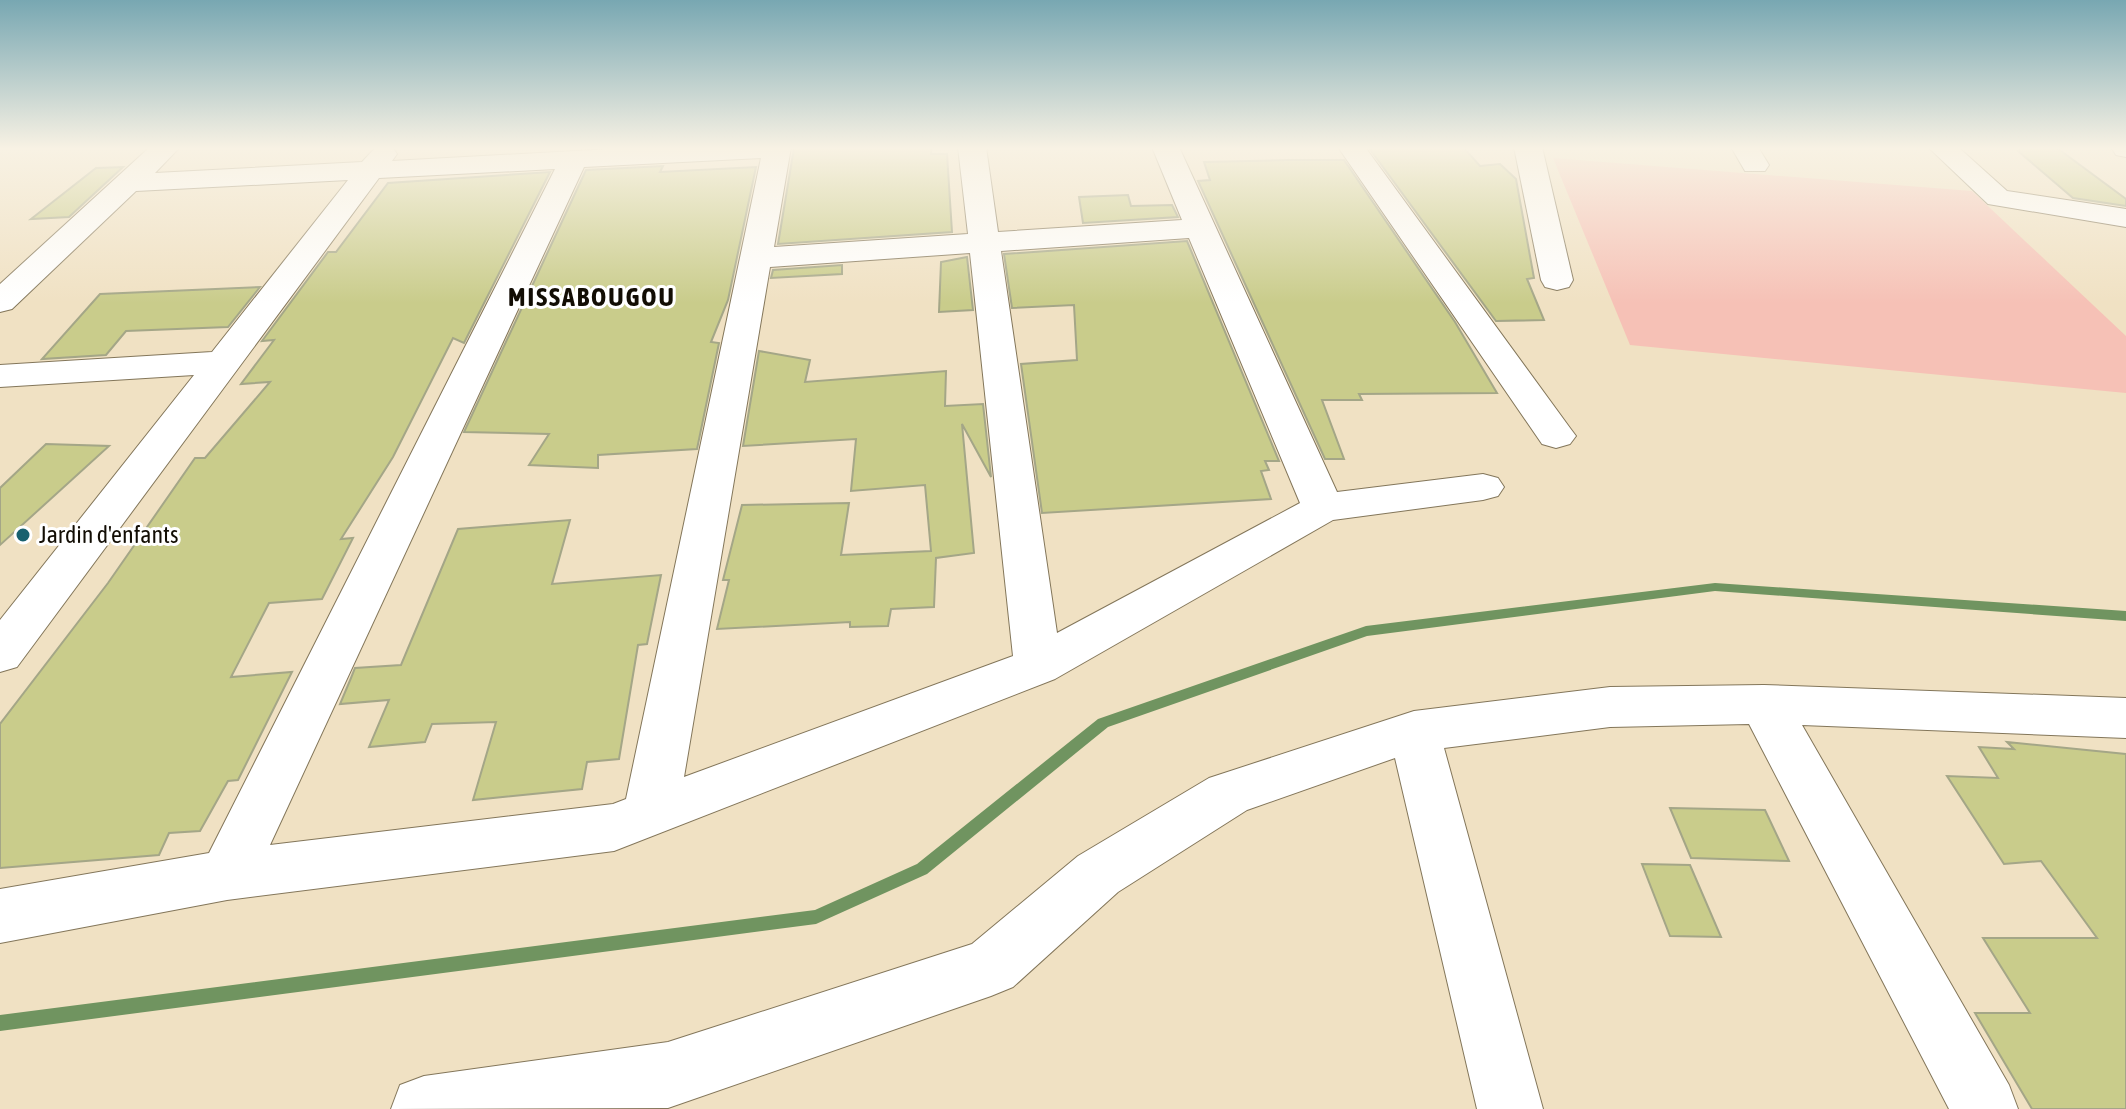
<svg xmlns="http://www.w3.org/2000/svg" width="2126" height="1109" font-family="'Asap Condensed',sans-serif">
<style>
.green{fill:#f6c1b6}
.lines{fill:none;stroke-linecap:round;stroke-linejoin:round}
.stream{fill:#709460;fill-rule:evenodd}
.building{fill:#c9cc8b;stroke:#a4a687;stroke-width:2}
.minor-casing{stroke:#83765a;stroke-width:2}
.minor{fill:#fff;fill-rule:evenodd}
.poi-dot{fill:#18616f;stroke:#fff;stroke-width:3}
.labels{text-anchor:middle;stroke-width:6;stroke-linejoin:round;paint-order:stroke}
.poi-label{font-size:24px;fill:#120d04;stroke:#fff;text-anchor:start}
.far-district-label{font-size:26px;font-weight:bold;letter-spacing:2px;fill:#120d04;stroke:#fff}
</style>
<rect width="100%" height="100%" fill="#f0e1c3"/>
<polygon class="green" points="1553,158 1972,191 2126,336 2126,393 1630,345"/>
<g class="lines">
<polygon class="stream" points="1715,583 2126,611 2126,621 1715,591 1367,636 1108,727 927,874 816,924 0,1031 0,1015 815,910 917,864 1098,719 1366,626"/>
</g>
<g class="building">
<polygon points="794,148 931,148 931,154 947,154 952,232 778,244"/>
<polygon points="1369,148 1464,148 1480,166 1500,164 1516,179 1534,278 1527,279 1544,320 1496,321"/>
<polygon points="2021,148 2057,148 2126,199 2126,206 2073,198 2018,151"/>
<polygon points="1288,160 1344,160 1455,322 1497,393 1359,394 1362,400 1322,400 1344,459 1325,459 1198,181 1210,180 1204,162"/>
<polygon points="663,166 660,172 756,167 728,300 711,342 719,343 697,449 598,455 598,468 529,465 549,434 464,432 586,170"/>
<polygon points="123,167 69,217 31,219 96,168"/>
<polygon points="550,172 464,343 453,338 393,457 341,539 353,538 322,599 269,603 231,677 292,672 238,780 228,781 200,831 169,833 159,855 0,868 0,724 108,583 195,458 205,458 270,382 241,384 274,340 262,341 328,252 336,252 388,183"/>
<polygon points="1128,195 1131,206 1172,205 1178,217 1083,223 1079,197"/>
<polygon points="1187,241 1279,461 1265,461 1269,470 1261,471 1271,499 1042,513 1021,364 1077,360 1074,305 1012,308 1004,254"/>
<polygon points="967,257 973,310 939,312 941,262"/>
<polygon points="842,265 842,274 771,278 773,270"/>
<polygon points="260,287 228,327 126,331 106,355 42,359 100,294"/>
<polygon points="759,351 810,360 805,382 946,371 945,406 983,404 991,477 962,424 974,553 936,558 934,607 891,609 888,626 850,627 850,622 717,629 729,580 723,580 742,505 849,503 841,555 931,551 925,485 851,491 856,439 743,446"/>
<polygon points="46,444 109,446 0,545 0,488"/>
<polygon points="570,520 552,584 661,575 647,644 638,645 619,759 587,762 582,789 473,800 496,722 432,724 425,742 369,747 389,700 340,704 351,678 355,668 401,665 458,529"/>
<polygon points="2007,742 2126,754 2126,1109 2032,1109 1975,1013 2030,1013 1983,938 2097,938 2041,861 2004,864 1947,776 1998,778 1979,747 2014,749"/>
<polygon points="1670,808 1765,810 1789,861 1691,858"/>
<polygon points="1642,864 1690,865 1721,937 1670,936"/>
</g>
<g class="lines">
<g class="minor-casing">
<g id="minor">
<path d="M150 147H180L155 173 362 162 376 147 393 148 397 154 392 161 647 147H791L774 247 968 234 958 147H986L998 232 1182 220 1152 147H1179L1337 492 1483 474 1498 478 1504 487 1498 496 1483 500 1333 520 1055 679 614 851 227 900 0 943V889L209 853 555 169 379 178 17 667 0 672V620L194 375 0 387V365L212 352 348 180 136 191 12 309 0 312V284ZM761 158 626 799 613 804 270 845 584 167ZM1189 238 1300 503 1057 633 1001 251ZM970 253 1013 656 684 777 770 267Z"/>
<polygon points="1338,147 1365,147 1570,428 1576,436 1570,444 1556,448 1542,444"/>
<polygon points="1514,147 1542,147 1573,280 1569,287 1557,290 1545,287 1541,280"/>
<polygon points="1731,147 1758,147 1769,165 1765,171 1745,171"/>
<polygon points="1928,147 1958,147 2007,191 2126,209 2126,227 1988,204"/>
<polygon points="2111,147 2126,147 2126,157 2116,155"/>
<polygon points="1764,685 2126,698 2126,738 1802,725 2009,1085 2018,1109 1949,1109 1749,724 1610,727 1444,748 1543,1109 1477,1109 1395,758 1247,810 1118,892 1013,987 991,996 668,1108 391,1109 400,1085 424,1076 668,1042 972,944 1078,856 1209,778 1414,711 1610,687"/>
</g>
</g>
<use href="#minor" class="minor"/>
</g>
<linearGradient id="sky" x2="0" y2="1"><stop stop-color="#78a7b2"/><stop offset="0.49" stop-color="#f8f2e4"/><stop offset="1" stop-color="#f8f2e4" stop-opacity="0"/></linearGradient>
<rect width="2126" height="303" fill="url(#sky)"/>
<circle class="poi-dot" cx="23" cy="535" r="8"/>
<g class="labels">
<g class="poi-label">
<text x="39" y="543">Jardin d'enfants</text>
</g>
<g class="far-district-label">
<text x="592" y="306">MISSABOUGOU</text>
</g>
</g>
</svg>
